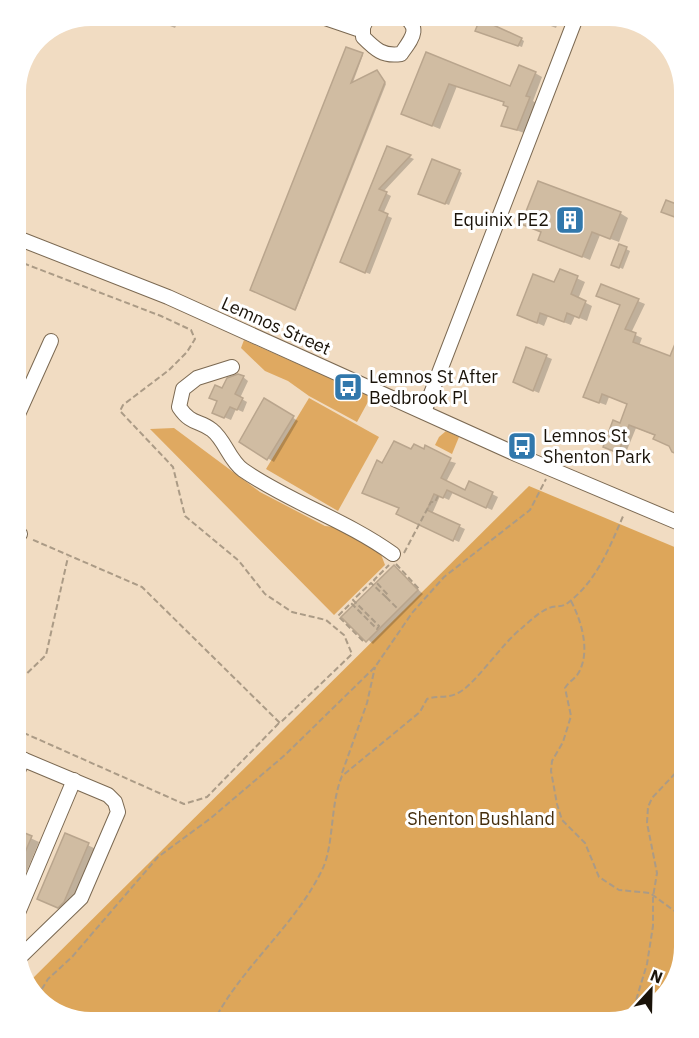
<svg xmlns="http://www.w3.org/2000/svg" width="699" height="1038" font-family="'IBM Plex Sans',sans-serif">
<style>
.green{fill:#dfa961}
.forest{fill:#dda65a}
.shadow{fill:#0003}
.building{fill:#d0bca2;stroke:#b9a58d;stroke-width:1.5}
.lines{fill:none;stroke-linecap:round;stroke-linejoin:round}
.minor-casing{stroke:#7b6952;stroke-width:16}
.path{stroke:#ab9b86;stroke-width:2;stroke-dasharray:6 3;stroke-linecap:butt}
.minor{stroke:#fff;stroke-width:14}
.labels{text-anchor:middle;stroke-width:6;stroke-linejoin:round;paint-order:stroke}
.poi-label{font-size:18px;fill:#1a1309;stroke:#fff;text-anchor:start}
.street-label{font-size:18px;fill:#1a1309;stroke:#fff}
.park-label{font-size:18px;fill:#452e0d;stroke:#fff}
</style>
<rect width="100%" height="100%" fill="#f1dcc2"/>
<g class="green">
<polygon points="244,340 348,386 347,390 356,394 359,391 368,395 369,400 357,422 309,396 288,381 265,371 241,348"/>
<polygon points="309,398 379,437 338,511 266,469"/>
<polygon points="174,428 260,492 325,526 343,528 379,549 385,565 334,615 150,429"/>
<polygon points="446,431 459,437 452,454 435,445 439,437"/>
</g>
<polygon class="forest" points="529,486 684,551 684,948 674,986 646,1013 609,1023 86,1023 52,1013 25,986"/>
<g class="shadow">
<polygon points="143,15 176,15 180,17 175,28"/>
<polygon points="523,15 561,15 556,28"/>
<polygon points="481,32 521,39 524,41 522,47"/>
<polygon points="347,49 363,55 352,85 378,73 386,84 296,310 252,290"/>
<polygon points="427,54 511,88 535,73 542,77 533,101 536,103 524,133 503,125 510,107 505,103 457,86 440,129 403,114"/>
<polygon points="388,148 414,159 383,192 391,196 383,214 392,218 370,274 346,265"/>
<polygon points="459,171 462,173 449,205 424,195"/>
<polygon points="620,213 628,218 619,242 600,235 590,260 540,239"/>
<polygon points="620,246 630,251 623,269 616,266"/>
<polygon points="561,271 585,282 578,299 592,306 587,321 575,316 571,325 548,316 544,326 526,318 555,284"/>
<polygon points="602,286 645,304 631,333 642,338 639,346 671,446 656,436 636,428 625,455 611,450 629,405 609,397 606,405 592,400 621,306 598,296"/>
<polygon points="527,349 552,359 539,393 520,385"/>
<polygon points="243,377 248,381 240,398 247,402 243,412 236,409 231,420 219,415 223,390"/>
<polygon points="265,400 298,421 274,462 241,442"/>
<polygon points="412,451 456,463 446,482 466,492 470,483 498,497 492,510 453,492 449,500 440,496 432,514 465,529 459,542 403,516 382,465"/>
<polygon points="394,567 423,594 373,644 343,617"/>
<polygon points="15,831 39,842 15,899"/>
<polygon points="66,835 96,849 72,906 66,911 46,903"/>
</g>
<g class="building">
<polygon points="144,15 171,15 167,25"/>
<polygon points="524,15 551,15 547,25"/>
<polygon points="480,19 522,38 518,46 475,31"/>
<polygon points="346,47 363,53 351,83 377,70 385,82 295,310 250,290"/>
<polygon points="426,52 510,86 519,65 536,72 526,96 530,97 517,130 501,126 508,107 503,105 504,102 449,84 432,126 401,114"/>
<polygon points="387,146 411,155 379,189 387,192 379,210 388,214 365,273 340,262"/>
<polygon points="432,159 460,170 445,204 418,194"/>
<polygon points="538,181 621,212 610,239 592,232 582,257 538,240 541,232 521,224"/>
<polygon points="666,200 684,207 684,216 681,215 680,219 661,212"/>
<polygon points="619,244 627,247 619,268 611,265"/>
<polygon points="560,269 578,276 571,294 586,301 579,318 567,313 564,322 540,313 537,323 517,315 533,274 554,282"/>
<polygon points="601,284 639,299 625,329 636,333 633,342 670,356 684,322 684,457 672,452 669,446 653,439 655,435 629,425 618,453 603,447 613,420 620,423 627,404 602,394 599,403 583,397 620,305 596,296"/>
<polygon points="526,347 547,355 533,391 513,382"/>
<polygon points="238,374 244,376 235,394 243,398 237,410 230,407 224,418 212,413 217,401 209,398 215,385 222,388 227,378"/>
<polygon points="264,398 294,416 267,460 239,442"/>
<polygon points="394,441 411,449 414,444 424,449 425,445 451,458 441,478 465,490 469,481 493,492 486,508 447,490 443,498 434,494 427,510 460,525 453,541 396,514 399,508 362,493 377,460 382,463"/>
<polygon points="394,565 418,590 366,642 341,617"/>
<polygon points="15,829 32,836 15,876"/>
<polygon points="65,833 89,843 64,902 58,908 37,899"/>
</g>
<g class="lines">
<g class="minor-casing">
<g id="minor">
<polyline points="316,15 357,29 363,27"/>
<path d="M369 15 363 27V37C375 49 383 57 401 54 412 38 422 28 402 15"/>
<polyline points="15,237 168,297 518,455 684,525"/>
<path d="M232 367 197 378 183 389 179 407C191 425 199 420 212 430 225 440 229 460 243 470 291 503 346 520 393 554"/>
<polyline points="424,412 577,15"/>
<polyline points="15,421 51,341"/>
<polyline points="15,532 20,534"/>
<polyline points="15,756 108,795 115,802 118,812 81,898 18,959"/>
<polyline points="15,778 23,759"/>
<polyline points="15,920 74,780"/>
</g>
</g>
<g class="path">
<polyline points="15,260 161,316 191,330 195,339 187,352 169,370 123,405 120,411 173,467 185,516 239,561 265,594 292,612 326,620 344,635 352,654 280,723 142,587 31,539"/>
<polyline points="404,553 431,502 435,502 438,496"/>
<polyline points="396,564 419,589"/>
<polyline points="386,597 398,609"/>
<path d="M571 601C581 620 590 649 580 670 577 678 569 681 565 688L571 716 563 742 552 761 551 771 557 804 562 820 585 843 599 877 619 890 650 893 684 918"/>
<polyline points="363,641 338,616 351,603 377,629 379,626 353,600 371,583 386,597 388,595 374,580 389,565"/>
<polyline points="15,696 20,680 46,655 68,557"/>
<polyline points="15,729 184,804 207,797 279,723"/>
<polyline points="342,773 367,703 375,667"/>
<polyline points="37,997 48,979 72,957 158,857 211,818 285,755 375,667 412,613 444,577 530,510 546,479"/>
<polyline points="631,1017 647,964 653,926 653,897 657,873 647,823 648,807 652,798 684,764"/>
<path d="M213 1023C241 967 295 926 322 870 334 847 330 804 342 776L420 712 427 699C437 695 447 699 458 693 475 685 503 642 522 628 530 621 541 610 552 607 559 606 563 607 569 602 598 579 610 546 624 514"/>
</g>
<use href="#minor" class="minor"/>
</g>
<defs>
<g id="building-square" transform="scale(1.5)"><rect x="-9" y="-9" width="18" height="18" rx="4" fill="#3178ac" stroke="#fff"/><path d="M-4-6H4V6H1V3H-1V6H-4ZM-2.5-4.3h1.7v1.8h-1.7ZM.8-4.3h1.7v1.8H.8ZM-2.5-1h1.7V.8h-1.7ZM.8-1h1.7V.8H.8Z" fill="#fff"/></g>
<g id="bus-square" transform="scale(1.5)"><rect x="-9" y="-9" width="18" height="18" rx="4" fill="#3178ac" stroke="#fff"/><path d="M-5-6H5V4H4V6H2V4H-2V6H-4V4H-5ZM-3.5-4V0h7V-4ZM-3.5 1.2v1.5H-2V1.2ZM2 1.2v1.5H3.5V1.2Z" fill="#fff"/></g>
</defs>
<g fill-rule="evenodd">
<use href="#building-square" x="570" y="220"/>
<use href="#bus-square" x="348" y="387"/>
<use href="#bus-square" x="522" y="446"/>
</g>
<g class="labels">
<g class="poi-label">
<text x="549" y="226" text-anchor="end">Equinix PE2</text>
<text x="369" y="383">Lemnos St After<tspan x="369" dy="21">Bedbrook Pl</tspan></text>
<text x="543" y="442">Lemnos St<tspan x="543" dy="21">Shenton Park</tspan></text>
</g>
<g class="street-label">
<text transform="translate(276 326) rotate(24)" y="6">Lemnos Street</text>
</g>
<g class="park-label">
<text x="481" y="825">Shenton Bushland</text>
</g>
</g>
<path d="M0 0H699V1038H0ZM91 26H609A65 65 0 0 1 674 91V947A65 65 0 0 1 609 1012H91A65 65 0 0 1 26 947V91A65 65 0 0 1 91 26Z" fill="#fff" fill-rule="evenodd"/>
<g transform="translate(651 990) rotate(22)" stroke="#ffffff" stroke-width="4.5" paint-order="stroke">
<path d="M0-4.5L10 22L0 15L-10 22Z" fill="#1a1309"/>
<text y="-9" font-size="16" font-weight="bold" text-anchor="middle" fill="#1a1309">N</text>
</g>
</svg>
